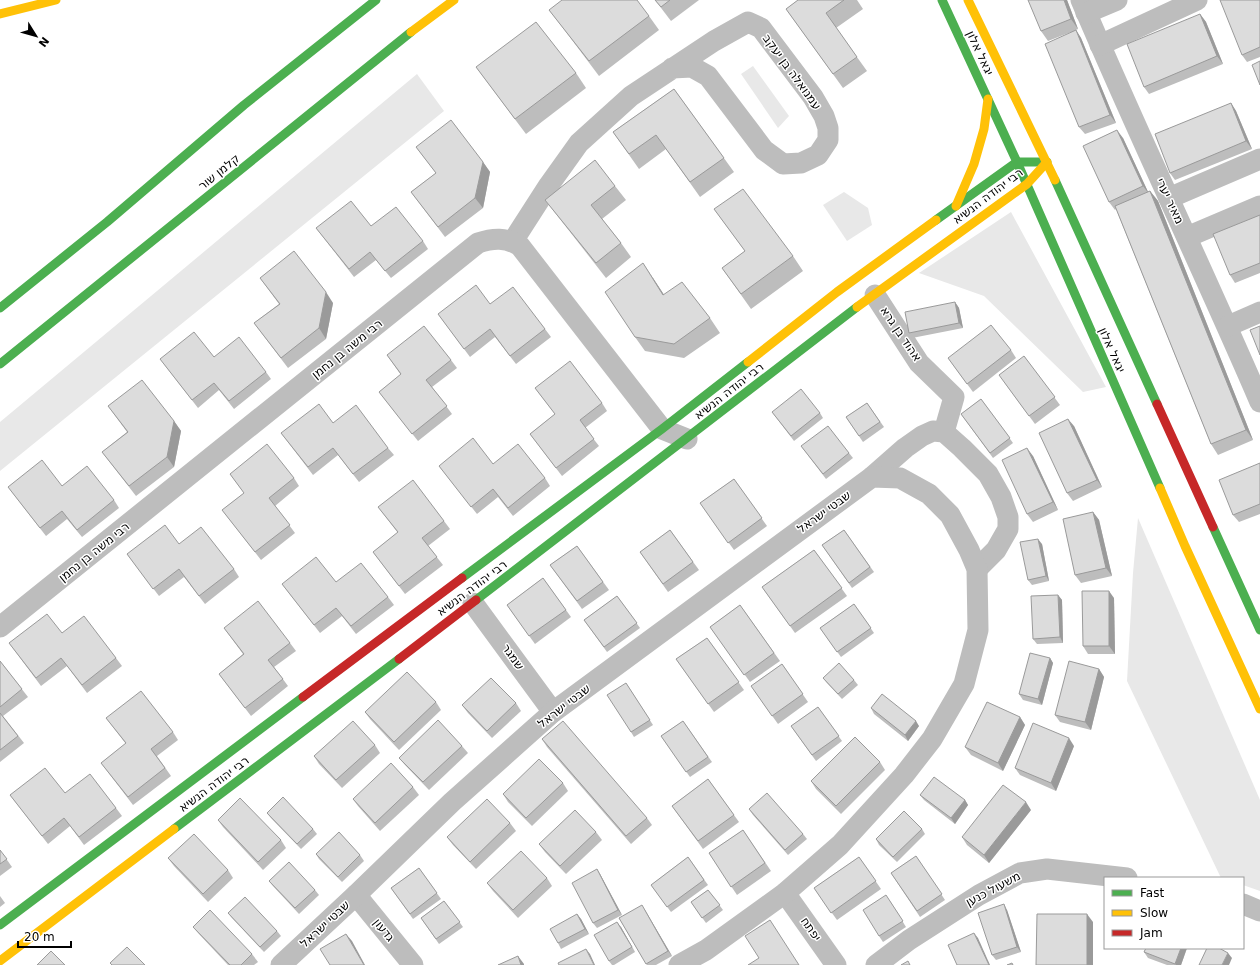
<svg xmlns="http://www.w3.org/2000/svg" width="1260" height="965" font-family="'DejaVu Sans','Noto Sans Hebrew',sans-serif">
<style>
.green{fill:#e8e8e8}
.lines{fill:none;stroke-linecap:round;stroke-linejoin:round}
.street{stroke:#bdbdbd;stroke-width:21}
.fast{stroke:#4caf50;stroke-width:9}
.slow{stroke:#ffc107;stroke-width:9}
.jam{stroke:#c62828;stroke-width:9}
.wall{fill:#bdbdbd}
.shaded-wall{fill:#9a9a9a}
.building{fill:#dcdcdc;stroke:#9a9a9a}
.labels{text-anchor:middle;stroke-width:3;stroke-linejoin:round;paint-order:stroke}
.street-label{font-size:12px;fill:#000;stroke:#fff}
</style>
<rect width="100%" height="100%" fill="#fff"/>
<g class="green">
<polygon points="753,66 789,116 778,128 741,74"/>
<polygon points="417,74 444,111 0,471 0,422"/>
<polygon points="844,192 868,208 872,225 847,241 823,205"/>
<polygon points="1011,212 1106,387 1083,392 984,296 919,273"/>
<polygon points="1138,518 1260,800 1260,891 1243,885 1243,878 1221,878 1127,681 1133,573"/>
</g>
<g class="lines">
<g class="street">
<path d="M1081 0C1138 135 1202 267 1260 402"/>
<polyline points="1086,13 1117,0"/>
<polyline points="1100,45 1197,0"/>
<polyline points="1169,198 1260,159"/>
<polyline points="1187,237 1260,206"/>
<polyline points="513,241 549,185 579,143 631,96 714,41 748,22 761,28 813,97 824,116 828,128 828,140 818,155 801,163 783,164 764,150 708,76 692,67 672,68"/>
<polyline points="875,295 919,363 954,397 944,432"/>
<polyline points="1228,326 1260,312"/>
<polyline points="872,477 905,448 922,436 933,431 944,432 962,448 988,474 1001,497 1008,517 1008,529 996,550 977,569"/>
<polyline points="473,603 553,712"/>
<path d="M0 627 478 243C493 238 506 237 520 246L662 429 687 439"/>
<polyline points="785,893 836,965"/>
<polyline points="356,895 413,965"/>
<polyline points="1243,904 1260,911"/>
<polyline points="281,965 356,895 452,802 553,712 872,477 900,478 929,494 950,515 969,550 977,569 978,630 964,684 932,739 904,775 840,845 785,893 706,950 679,965"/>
<polyline points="876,965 909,940 979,895 1020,873 1047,869 1127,878"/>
</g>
<g class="fast">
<polyline points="942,0 1017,162 1160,488"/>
<polyline points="1055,180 1157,404"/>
<polyline points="936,220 1017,162 1047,162"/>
<polyline points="0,308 107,222 244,105 376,0"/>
<polyline points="0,364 411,32"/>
<polyline points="1213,527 1260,630"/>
<polyline points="462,578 662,429 748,362"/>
<polyline points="476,600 857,307"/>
<polyline points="174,829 399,659"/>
<polyline points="0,925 303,697"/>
</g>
<g class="slow">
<polyline points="968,0 1055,180"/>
<polyline points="0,14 56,0"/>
<polyline points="411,32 454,0"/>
<polyline points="956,206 974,164 984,129 988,99"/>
<polyline points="857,307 1027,184 1047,162"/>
<polyline points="748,362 837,292 936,220"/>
<polyline points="1160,488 1185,546 1260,709"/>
<polyline points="0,961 174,829"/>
</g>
<g class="jam">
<polyline points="1157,404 1213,527"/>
<polyline points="399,659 476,600"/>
<polyline points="303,697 462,578"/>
</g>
</g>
<g class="wall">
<polygon points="655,0 699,0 671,21"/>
<polygon points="798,0 857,0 863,9 836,28 867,71 843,88 786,9"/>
<polygon points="1067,0 1078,29 1076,30 1081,38 1116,123 1085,134 1079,127 1071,32 1048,41 1041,31"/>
<polygon points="1260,0 1260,57 1247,62 1242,55"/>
<polygon points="549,10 649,16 659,30 599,76 560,24"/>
<polygon points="1200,14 1206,22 1223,64 1149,94 1144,87"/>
<polygon points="476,67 576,73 586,88 526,134"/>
<polygon points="674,89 734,172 700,197 666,149 639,169 613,132"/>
<polygon points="1231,103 1236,111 1252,149 1175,180 1170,173"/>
<polygon points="1123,138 1148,192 1150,191 1158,201 1253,440 1218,455 1211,444 1116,209 1115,210 1109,202"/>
<polygon points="416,147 483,162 490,172 483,208 445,237 411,192 436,173"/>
<polygon points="615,186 626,200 602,219 621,243 631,257 606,278 556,214 545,200"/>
<polygon points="714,209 793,256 803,271 751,309 722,268 745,251"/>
<polygon points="1260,215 1260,273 1235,283 1230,275"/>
<polygon points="371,226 423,241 428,249 391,278 376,260 354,277 316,228"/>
<polygon points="260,278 333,303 326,339 288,368 254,323 279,304"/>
<polygon points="653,278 664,295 710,318 720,333 684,358 645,351 635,337"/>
<polygon points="955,302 959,308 963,328 912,338 909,333"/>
<polygon points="490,304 545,329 551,337 516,364 495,337 470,357 438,314"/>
<polygon points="1011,350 1016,358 973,392 948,358"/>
<polygon points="387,355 451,360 457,368 432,387 452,414 418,441 379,392 401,375"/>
<polygon points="1024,356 1060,405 1035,424 1004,382"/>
<polygon points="214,357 266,372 271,379 234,409 219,390 198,408 160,359"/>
<polygon points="535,388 602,403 607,411 585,428 599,446 562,476 530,434 555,414"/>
<polygon points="981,399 1013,443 993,458 961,414"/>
<polygon points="867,403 884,427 863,442 846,417"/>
<polygon points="108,406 174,421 181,431 174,467 136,496 102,452 127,432"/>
<polygon points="772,412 820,413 823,418 794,441"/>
<polygon points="333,423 388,448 394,455 359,482 338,455 313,475 281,433"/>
<polygon points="1074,426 1102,487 1073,501 1067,493"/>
<polygon points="801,446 849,453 853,458 826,479"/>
<polygon points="1033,456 1058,510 1033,522 1027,514"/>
<polygon points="1260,463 1260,514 1239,522 1233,515"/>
<polygon points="493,464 545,478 550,486 513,516 498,497 477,514 439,466"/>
<polygon points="230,474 294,478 299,486 275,506 295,533 261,560 222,510 244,493"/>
<polygon points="734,479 767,526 734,550 700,503"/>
<polygon points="62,486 114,500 119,508 82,537 67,519 46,536 8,487"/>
<polygon points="378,507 444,521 450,529 428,546 443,565 405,594 373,552 398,533"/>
<polygon points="1093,512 1099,520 1112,576 1081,583 1075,575"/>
<polygon points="670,530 699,570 668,592 640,552"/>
<polygon points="844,530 874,572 852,588 822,545"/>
<polygon points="179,544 234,569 239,577 205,604 184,577 159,596 127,554"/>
<polygon points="1042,544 1049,581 1032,585 1028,580"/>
<polygon points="577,546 609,590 582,609 550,565"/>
<polygon points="814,550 847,596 795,633 762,587"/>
<polygon points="543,578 571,617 535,644 507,605"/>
<polygon points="336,582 388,597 394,605 356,634 342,616 320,633 282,584"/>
<polygon points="1058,595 1062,600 1063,643 1037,644 1033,639"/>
<polygon points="617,596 640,628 607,652 584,620"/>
<polygon points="1114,598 1115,654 1088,654 1083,646"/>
<polygon points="854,604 874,633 841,657 820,628"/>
<polygon points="740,605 780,661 750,682 710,627"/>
<polygon points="224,628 290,643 296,651 274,667 288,686 251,716 219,674 243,654"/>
<polygon points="62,633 116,658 122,666 87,693 67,666 41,686 9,643"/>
<polygon points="707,638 744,690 714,712 676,659"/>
<polygon points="1050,658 1053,663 1042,705 1023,700 1019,694"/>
<polygon points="0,661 28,697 3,716 24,743 0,762"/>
<polygon points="782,664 808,702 778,724 751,686"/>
<polygon points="1099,669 1104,677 1091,730 1060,722 1055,715"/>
<polygon points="823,678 854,680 858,685 842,699 827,683"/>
<polygon points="626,683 653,725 634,737 631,732"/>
<polygon points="436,702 441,710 399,750 370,719 365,712"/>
<polygon points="516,703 521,711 492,738 468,713 462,705"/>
<polygon points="818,707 842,741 816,761 791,726"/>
<polygon points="871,708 919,726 908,741 874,714"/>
<polygon points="1020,717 1025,725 1003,771 971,755 965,747"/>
<polygon points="106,718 173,732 178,740 157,756 171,776 133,805 101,763 126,744"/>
<polygon points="683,721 712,762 690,777 661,736"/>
<polygon points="542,739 647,818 652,825 631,844 547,747"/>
<polygon points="375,745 380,753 342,788 319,764 314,756"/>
<polygon points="462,746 468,753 429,790 405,765 399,758"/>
<polygon points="1074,746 1056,791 1020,775 1015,768"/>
<polygon points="880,762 885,770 841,814 816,789 811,781"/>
<polygon points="708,779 739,822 703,849 672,806"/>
<polygon points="563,783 568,791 532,826 508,802 503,794"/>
<polygon points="413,787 419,795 380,831 358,806 353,799"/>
<polygon points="65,793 116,808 122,816 84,845 70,826 48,844 10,795"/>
<polygon points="920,795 965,800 968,805 955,824 924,800"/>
<polygon points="749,809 803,834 807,839 788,855 753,815"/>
<polygon points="1031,810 989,863 967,845 962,837"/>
<polygon points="267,813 313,829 317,834 301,849 271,818"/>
<polygon points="218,820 281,840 286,848 263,870 223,827"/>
<polygon points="510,823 516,831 476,869 453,845 447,837"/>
<polygon points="922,829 925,834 897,862 879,845 876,839"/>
<polygon points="743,830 771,871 737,895 709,853"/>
<polygon points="596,832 602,840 566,874 545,852 539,844"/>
<polygon points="0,850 12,867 0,876"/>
<polygon points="316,854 360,855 364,861 342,882 319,859"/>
<polygon points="916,856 945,900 920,917 891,873"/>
<polygon points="688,857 708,885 671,912 651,885"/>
<polygon points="859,857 881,889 837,920 814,888"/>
<polygon points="168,858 228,870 233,878 208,902 174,866"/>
<polygon points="419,868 441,899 413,919 391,888"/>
<polygon points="597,869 600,874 622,915 597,928 593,923"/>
<polygon points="547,878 552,886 518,918 493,891 487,883"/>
<polygon points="269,881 315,890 319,895 299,914 273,886"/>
<polygon points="708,890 723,910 706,923 691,902"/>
<polygon points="0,896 5,903 0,907"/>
<polygon points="444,901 463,927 439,944 421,918"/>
<polygon points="890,901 906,927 883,942 879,936"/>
<polygon points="645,910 672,956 656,965 647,965 619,918"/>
<polygon points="1007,910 1021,952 996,960 992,955"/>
<polygon points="228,913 277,931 281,936 264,952 232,918"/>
<polygon points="577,914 581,919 589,934 561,949 558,943"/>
<polygon points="193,927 252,954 258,962 254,965 228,965 199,934"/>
<polygon points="621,927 635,952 614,965 612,965 609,961"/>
<polygon points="1146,948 1187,948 1181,965 1167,965 1148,958 1144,952"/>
</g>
<g class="shaded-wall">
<polygon points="1064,0 1067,0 1078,29 1071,19"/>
<polygon points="1200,14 1206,22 1223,64 1217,56"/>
<polygon points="1076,30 1081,38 1116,123 1110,115"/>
<polygon points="1231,103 1236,111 1252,149 1246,141"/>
<polygon points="1117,130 1123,138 1149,194 1143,186"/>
<polygon points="483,162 490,172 483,208 475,198"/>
<polygon points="1150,191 1158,201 1253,440 1246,430"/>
<polygon points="643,263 653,278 674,310 663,295"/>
<polygon points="326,292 333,303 326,339 319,328"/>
<polygon points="955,302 959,308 963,328 959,323"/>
<polygon points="1068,419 1074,426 1102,487 1097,480"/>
<polygon points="174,421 181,431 174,467 167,457"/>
<polygon points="1027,448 1033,456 1058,510 1053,502"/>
<polygon points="1093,512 1099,520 1112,576 1106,568"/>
<polygon points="1038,539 1042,544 1049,581 1046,576"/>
<polygon points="1109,591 1114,598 1115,654 1109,646"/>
<polygon points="1058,595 1062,600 1063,643 1060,637"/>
<polygon points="1050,658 1053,663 1042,705 1038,699"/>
<polygon points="1099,669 1104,677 1091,730 1085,722"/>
<polygon points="1020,717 1025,725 1003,771 998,763"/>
<polygon points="916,721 919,726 908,741 905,735"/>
<polygon points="1069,738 1074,746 1056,791 1051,783"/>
<polygon points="965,800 968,805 955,824 951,818"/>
<polygon points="1026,802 1031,810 989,863 984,855"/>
<polygon points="597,869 600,874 622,915 618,910"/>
<polygon points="1004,904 1007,910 1021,952 1017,947"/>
<polygon points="642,905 645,910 672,956 668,951"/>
<polygon points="577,914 581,919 589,934 585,929"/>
<polygon points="1087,914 1093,922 1093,965 1087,965"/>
<polygon points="617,922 621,927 635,952"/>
<polygon points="974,933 978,938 990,965 989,965"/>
<polygon points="346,934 352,941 365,965 364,965"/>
<polygon points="1181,948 1187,948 1181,965 1176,965 1175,964"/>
<polygon points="586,949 590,954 595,965 594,965"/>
<polygon points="1228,953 1232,958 1229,965 1222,965"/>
<polygon points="518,956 524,964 524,965 521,965"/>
</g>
<g class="building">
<polygon points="562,0 637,0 649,16 589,61 549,10"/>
<polygon points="655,0 670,0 661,7"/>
<polygon points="798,0 844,0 826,13 857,57 833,74 786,9"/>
<polygon points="1028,0 1064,0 1071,19 1041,31"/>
<polygon points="1220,0 1260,0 1260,47 1242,55"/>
<polygon points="1200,14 1217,56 1144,87 1127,44"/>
<polygon points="536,22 576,73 515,119 476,67"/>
<polygon points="1076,30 1110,115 1079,127 1045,44"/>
<polygon points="1260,61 1260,85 1252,65"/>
<polygon points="674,89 724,158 690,182 656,135 629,154 613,132"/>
<polygon points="1231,103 1246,141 1170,173 1155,134"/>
<polygon points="451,120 483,162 475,198 438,227 411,192 436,173 416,147"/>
<polygon points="1117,130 1143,186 1109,202 1083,146"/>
<polygon points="595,160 615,186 591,205 621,243 596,263 545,200"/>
<polygon points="743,189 793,256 741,294 722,268 745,251 714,209"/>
<polygon points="1150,191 1246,430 1211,444 1115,206"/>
<polygon points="351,201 371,226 396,207 423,241 385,271 370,252 349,269 316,228"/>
<polygon points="1260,215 1260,263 1230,275 1213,234"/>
<polygon points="294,251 326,292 319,328 281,358 254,323 280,304 260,278"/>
<polygon points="643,263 663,295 682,282 710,318 674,344 635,337 605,292"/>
<polygon points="476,285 490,304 513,287 545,329 510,356 490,329 464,349 438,314"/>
<polygon points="955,302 959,323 909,333 905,312"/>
<polygon points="991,325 1011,350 967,384 948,358"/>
<polygon points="424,326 451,360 426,380 447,406 412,434 379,392 401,374 387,355"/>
<polygon points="1260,326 1260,355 1250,330"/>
<polygon points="194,332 214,357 239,337 266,372 229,401 214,383 192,400 160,359"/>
<polygon points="1024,356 1055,397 1029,416 999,375"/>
<polygon points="570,361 602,403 580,420 594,439 556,468 530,434 555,414 535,388"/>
<polygon points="142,380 174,421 167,457 129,486 102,452 128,432 108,406"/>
<polygon points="801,389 820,413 791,436 772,412"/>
<polygon points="981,399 1010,438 990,453 961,414"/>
<polygon points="867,403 880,422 859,436 846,417"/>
<polygon points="319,404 333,423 356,405 388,448 353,474 333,448 308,467 281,433"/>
<polygon points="1068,419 1097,480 1067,493 1039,433"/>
<polygon points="828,426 849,453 823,474 801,446"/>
<polygon points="473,438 493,464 518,444 545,478 508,508 493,489 471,507 439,466"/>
<polygon points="267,444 294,478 269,498 290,525 255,552 222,510 244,493 230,474"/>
<polygon points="1027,448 1053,502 1027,514 1002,460"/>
<polygon points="42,460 62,486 87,466 114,500 77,530 62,511 40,528 8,487"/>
<polygon points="1260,463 1260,504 1233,515 1219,480"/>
<polygon points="734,479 762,518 728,543 700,503"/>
<polygon points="413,480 444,521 422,538 437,557 399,586 373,552 398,532 378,507"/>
<polygon points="1093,512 1106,568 1075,575 1063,519"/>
<polygon points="165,525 179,544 201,527 234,569 199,596 179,569 153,589 127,554"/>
<polygon points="670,530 693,562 663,584 640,552"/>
<polygon points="844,530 870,567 849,583 822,545"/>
<polygon points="1038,539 1046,576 1028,580 1020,542"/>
<polygon points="577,546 603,582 577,601 550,565"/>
<polygon points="814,550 842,588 790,626 762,587"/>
<polygon points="316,557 336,582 361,563 388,597 351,626 336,608 314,625 282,584"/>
<polygon points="543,578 566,610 529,636 507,605"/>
<polygon points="1082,591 1109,591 1109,646 1083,646"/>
<polygon points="1058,595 1060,637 1033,639 1031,596"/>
<polygon points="617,596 637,623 604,647 584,620"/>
<polygon points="258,601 290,643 268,660 283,679 245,708 219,674 244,654 224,628"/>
<polygon points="854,604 871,628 837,652 820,628"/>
<polygon points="740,605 774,653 744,675 710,627"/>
<polygon points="47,614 62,633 84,616 116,658 82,685 61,658 36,678 9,643"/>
<polygon points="707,638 739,682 708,704 676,659"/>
<polygon points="1030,653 1050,658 1038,699 1019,694"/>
<polygon points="0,661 22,689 0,707"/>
<polygon points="1069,661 1099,669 1085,722 1055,715"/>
<polygon points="839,663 854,680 838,694 823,678"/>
<polygon points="782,664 803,694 772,716 751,686"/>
<polygon points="407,672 436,702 394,742 365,712"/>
<polygon points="491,678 516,703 487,731 462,705"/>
<polygon points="626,683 650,720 631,732 607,695"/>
<polygon points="141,691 173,732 151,749 165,768 128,797 101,763 126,743 106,718"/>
<polygon points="882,694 916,721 905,735 871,708"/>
<polygon points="987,702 1020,717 998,763 965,747"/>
<polygon points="818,707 839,736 812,755 791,726"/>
<polygon points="0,713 18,736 0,750"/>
<polygon points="438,720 462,746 423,782 399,758"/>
<polygon points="353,721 375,745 336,780 314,756"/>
<polygon points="563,721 647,818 626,836 542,739"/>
<polygon points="683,721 708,757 686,772 661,736"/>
<polygon points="1033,723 1069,738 1051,783 1015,768"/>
<polygon points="855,737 880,762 836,806 811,781"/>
<polygon points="539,759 563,783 526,818 503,794"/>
<polygon points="391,763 413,787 375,823 353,799"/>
<polygon points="45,768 65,793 90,774 116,808 79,837 64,818 42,836 10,795"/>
<polygon points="934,777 965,800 951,818 920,795"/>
<polygon points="708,779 734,815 698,841 672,806"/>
<polygon points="1003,785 1026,802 984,855 962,837"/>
<polygon points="767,793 803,834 785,850 749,809"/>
<polygon points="283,797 313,829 297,844 267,813"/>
<polygon points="240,798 281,840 258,862 218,820"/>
<polygon points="487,799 510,823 470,862 447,837"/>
<polygon points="575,810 596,832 560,866 539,844"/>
<polygon points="904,811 922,829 893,857 876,839"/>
<polygon points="743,830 765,863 731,887 709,853"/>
<polygon points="339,832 360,855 338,877 316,854"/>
<polygon points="194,834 228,870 203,894 168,858"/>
<polygon points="0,850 7,859 0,864"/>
<polygon points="521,851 547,878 513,910 487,883"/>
<polygon points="916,856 942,894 917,911 891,873"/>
<polygon points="688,857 704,880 667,907 651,885"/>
<polygon points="859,857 876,881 831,913 814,888"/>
<polygon points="289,862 315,890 295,908 269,881"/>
<polygon points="419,868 437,893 410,914 391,888"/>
<polygon points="597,869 618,910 593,923 572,883"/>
<polygon points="708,890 720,905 702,918 691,902"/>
<polygon points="886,895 903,921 879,936 863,910"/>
<polygon points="245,897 277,931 260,947 228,913"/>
<polygon points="444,901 460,922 436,939 421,918"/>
<polygon points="1004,904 1017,947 992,955 978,913"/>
<polygon points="642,905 668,951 646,964 619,918"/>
<polygon points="210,910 252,954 241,965 230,965 193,927"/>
<polygon points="577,914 585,929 558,943 550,929"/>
<polygon points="1037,914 1087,914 1087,965 1036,965"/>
<polygon points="770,920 799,965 748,965 759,958 745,936"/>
<polygon points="617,922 632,947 609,961 594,935"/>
<polygon points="974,933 989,965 957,965 948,945"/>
<polygon points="346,934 364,965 330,965 320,949"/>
<polygon points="127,947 145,965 112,965 110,963"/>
<polygon points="1146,948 1181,948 1175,964 1144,952"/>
<polygon points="1207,948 1219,948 1228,953 1222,965 1199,965"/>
<polygon points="586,949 594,965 559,965 558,963"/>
<polygon points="51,951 65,965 37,965"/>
<polygon points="518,956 521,965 498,965"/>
<polygon points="908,961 910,965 901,965"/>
<polygon points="1012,963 1013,965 1007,965"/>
</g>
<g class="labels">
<g class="street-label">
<text transform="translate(980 53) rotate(65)" y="4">יגאל אלון</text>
<text transform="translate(792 72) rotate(54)" y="4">עמנואלה בן יעקב</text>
<text transform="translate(219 172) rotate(-39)" y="4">קלמן שור</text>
<text transform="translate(988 196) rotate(-37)" y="4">רבי יהודה הנשיא</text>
<text transform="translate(1170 201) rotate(65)" y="4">מאיר יערי</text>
<text transform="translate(901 334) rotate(56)" y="4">אהוד בן גרא</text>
<text transform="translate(347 349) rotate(-39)" y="4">רבי משה בן נחמן</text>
<text transform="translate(1112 350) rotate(66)" y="4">יגאל אלון</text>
<text transform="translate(729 391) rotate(-38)" y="4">רבי יהודה הנשיא</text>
<text transform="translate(824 512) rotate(-36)" y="4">שבטי ישראל</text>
<text transform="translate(94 552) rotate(-39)" y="4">רבי משה בן נחמן</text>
<text transform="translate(472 588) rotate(-37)" y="4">רבי יהודה הנשיא</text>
<text transform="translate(513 657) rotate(54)" y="4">שמגר</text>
<text transform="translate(564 706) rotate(-38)" y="4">שבטי ישראל</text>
<text transform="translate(214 784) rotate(-37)" y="4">רבי יהודה הנשיא</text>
<text transform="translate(993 889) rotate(-28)" y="4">משעול כנען</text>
<text transform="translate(325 924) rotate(-43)" y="4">שבטי ישראל</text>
<text transform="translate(811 929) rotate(55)" y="4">יפתח</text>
<text transform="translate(384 930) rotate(51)" y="4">גדעון</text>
</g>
</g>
<rect x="1104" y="877" width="140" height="72" fill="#ffffff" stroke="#999999"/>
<rect x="1112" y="890" width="20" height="6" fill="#4caf50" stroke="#999999"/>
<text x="1140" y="897" font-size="12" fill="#000000">Fast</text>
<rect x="1112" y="910" width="20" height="6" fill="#ffc107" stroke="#999999"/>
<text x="1140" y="917" font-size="12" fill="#000000">Slow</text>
<rect x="1112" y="930" width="20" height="6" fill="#c62828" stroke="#999999"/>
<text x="1140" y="937" font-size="12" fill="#000000">Jam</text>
<g transform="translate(36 36) rotate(127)" stroke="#ffffff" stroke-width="3" paint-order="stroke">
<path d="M0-3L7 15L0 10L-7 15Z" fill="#000000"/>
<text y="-6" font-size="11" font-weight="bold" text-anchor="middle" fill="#000000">N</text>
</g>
<path d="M18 941v6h53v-6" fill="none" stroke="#000000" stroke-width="2"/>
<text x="24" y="941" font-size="12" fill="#000000" stroke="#ffffff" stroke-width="3" paint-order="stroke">20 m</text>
</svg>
